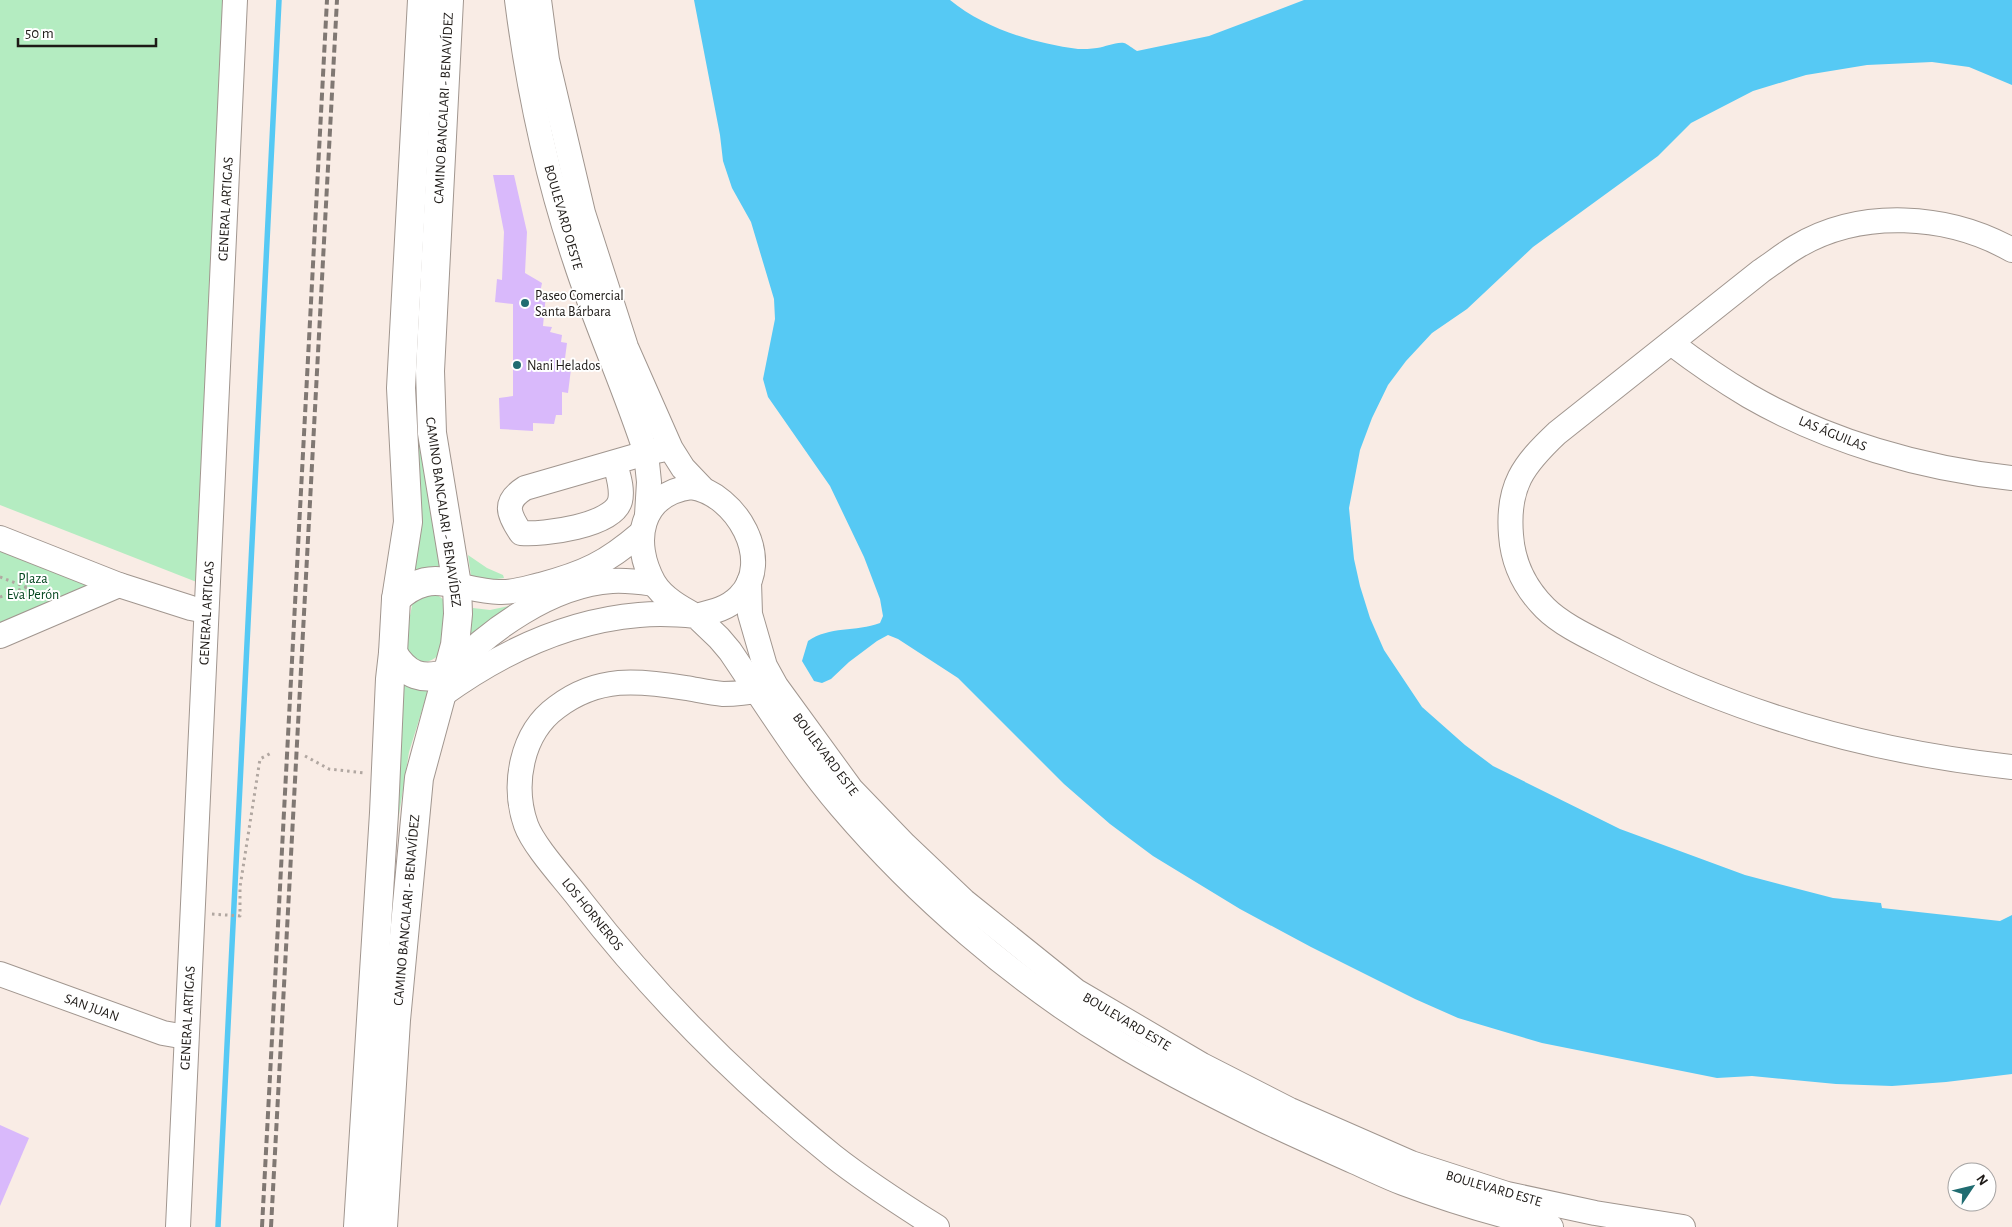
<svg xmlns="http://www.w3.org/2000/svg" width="2012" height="1227" font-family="'Alegreya Sans',sans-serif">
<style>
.green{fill:#b4ecc1}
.water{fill:#56c9f4}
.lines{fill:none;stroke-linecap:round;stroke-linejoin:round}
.stream{stroke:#56c9f4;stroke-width:5.5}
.building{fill:#d9b9fb}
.minor-casing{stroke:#a1968f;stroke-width:26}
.major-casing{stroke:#a1968f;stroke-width:30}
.path{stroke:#b1a7a1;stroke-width:3;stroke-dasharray:2.5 4;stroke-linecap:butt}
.minor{stroke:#fff;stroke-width:24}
.major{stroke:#fff;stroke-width:28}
.rail{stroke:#807873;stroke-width:4;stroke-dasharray:8 4;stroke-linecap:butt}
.poi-dot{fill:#206c71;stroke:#fff;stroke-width:2}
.labels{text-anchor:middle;stroke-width:4;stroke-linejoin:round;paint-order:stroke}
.street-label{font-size:14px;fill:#1e1a17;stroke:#fff}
.poi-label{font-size:14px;fill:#1e1a17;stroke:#fff;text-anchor:start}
.park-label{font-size:14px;fill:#054720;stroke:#fff}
</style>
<rect width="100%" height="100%" fill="#f9ece5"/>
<g class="green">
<polygon points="0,0 235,0 217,590 0,505"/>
<polygon points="431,0 446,567 417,571 413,571 411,372"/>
<polygon points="0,538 119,585 0,636"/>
<polygon points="468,555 487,568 503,575 504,578 489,580 471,576"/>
<path d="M432 593C439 596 444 598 446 605 448 611 442 650 438 655 434 660 427 663 420 661 397 655 410 621 412 605L415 600Z"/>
<polygon points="514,605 514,607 470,634 473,608 490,610"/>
<polygon points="404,683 428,689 428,691 409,752 398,821 381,1046 401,753 401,688"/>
</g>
<path class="water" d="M694 0H950C985 29 1034 43 1078 49 1084 49 1091 49 1097 48 1106 47 1115 42 1124 43 1128 44 1133 49 1137 51L1209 36 1304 0H2012V85L1969 67 1932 62 1867 65 1806 75 1753 91 1691 123 1658 156 1533 247 1467 309 1432 333 1406 361 1388 385 1372 418 1360 450 1349 508 1354 559 1360 586 1370 618 1384 650 1422 707 1465 745 1493 766 1620 829 1745 875 1833 898 1881 903 1882 908 2000 921 2012 915V1074L1946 1082 1892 1086 1836 1084 1752 1076 1717 1078 1542 1043 1458 1018 1415 999 1311 947 1240 909 1153 856 1110 824 1064 784 958 678 898 639 888 635 877 641 849 662 831 679 822 683 814 681 802 661 808 641C829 626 856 632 880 623L883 616 880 599 864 557 830 486 768 397 763 379 775 319 774 299 751 222 732 188 723 161 720 135Z"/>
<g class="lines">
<polyline class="stream" points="218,1227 279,0"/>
</g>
<g class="building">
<polygon points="493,175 514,175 527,232 525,273 542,283 540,293 546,294 543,326 552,327 550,332 562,335 561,342 567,343 564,366 571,369 568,393 562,392 562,415 556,415 554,424 533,423 533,431 500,429 499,398 513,396 513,304 495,302 497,279 502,280 504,232"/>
<polygon points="0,1125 29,1138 0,1206"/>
</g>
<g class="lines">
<g class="minor-casing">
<g id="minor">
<path d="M517 0C528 87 547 177 575 260 596 325 625 388 646 453L649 482 647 515"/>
<polyline points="539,0 547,60 583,213 626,347 671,449 683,468 703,489"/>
<path d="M2012 250C1948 214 1861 208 1796 247 1784 254 1773 263 1761 271L1557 433C1523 465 1507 486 1511 535 1513 564 1524 587 1545 608 1563 626 1593 639 1616 651 1740 715 1873 752 2012 767"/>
<path d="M1671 343C1696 362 1722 380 1749 396 1827 441 1923 469 2012 478"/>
<path d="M615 463C618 475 623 489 620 501 613 526 543 535 521 533 508 514 503 502 525 488L646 453 661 450"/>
<path d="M691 487C736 493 775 561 739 597 727 609 712 612 696 616 681 608 663 598 654 583 631 542 640 494 691 487Z"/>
<polyline points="0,538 119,585 191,608 206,611"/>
<polyline points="749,582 750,614 765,666 776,686 851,789 905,845 964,901 1076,991 1202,1065 1290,1110 1411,1163 1507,1194 1595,1213 1683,1227"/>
<path d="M457 585C471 588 485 592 499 592 513 593 527 588 540 585 585 573 606 563 641 533"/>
<polyline points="0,636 119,585"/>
<path d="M448 673C489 630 551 585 612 581 627 580 640 582 654 584"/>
<path d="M769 688C754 692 738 694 723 694 711 693 698 690 686 688 638 680 598 676 557 707 521 733 512 785 526 825 534 847 566 881 581 901 654 995 740 1081 833 1156 866 1182 902 1205 937 1227"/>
<path d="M442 695C500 653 567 621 639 615 658 613 677 614 696 616L719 638 730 651C766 704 799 758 841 807 916 895 1016 982 1115 1041 1162 1070 1212 1095 1261 1119 1292 1134 1324 1148 1355 1162 1371 1169 1387 1177 1403 1183 1451 1201 1501 1216 1551 1227"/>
<polyline points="0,974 163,1033 186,1037"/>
<polyline points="178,1227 235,0"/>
</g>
</g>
<g class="major-casing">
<g id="major">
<path d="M396 599C415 581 433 577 457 585"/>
<path d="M393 653C407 676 422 681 448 673"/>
<polyline points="358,1227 384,813 390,679 393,653 396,599 408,522 401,388 422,0"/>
<polyline points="383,1227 396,1020 419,778 455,645 458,614 457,585 432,433 430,371 449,0"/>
</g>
</g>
<g class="path">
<polyline points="0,577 44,594"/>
<polyline points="0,597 27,587"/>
<polyline points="305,756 329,769 364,773"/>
<polyline points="212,914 240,916 240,887 260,759 273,752"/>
</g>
<use href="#minor" class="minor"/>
<use href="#major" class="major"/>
<g class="rail">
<polyline points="262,1227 327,0"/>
<polyline points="271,1227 337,0"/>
</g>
</g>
<g class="poi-dot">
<circle cx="525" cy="303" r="5"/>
<circle cx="517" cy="365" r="5"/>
</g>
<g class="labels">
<g class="street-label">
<text transform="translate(443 108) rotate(-87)" y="5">CAMINO BANCALARI - BENAVÍDEZ</text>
<text transform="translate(225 209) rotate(-87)" y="5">GENERAL ARTIGAS</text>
<text transform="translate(564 217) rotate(74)" y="5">BOULEVARD OESTE</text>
<text transform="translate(1833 433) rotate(22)" y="5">LAS ÁGUILAS</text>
<text transform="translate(444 512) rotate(82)" y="5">CAMINO BANCALARI - BENAVÍDEZ</text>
<text transform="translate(206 613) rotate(-87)" y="5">GENERAL ARTIGAS</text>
<text transform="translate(826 754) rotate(53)" y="5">BOULEVARD ESTE</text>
<text transform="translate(406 910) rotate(-85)" y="5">CAMINO BANCALARI - BENAVÍDEZ</text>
<text transform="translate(593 914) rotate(51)" y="5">LOS HORNEROS</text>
<text transform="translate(92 1007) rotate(20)" y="5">SAN JUAN</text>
<text transform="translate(187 1018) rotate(-87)" y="5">GENERAL ARTIGAS</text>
<text transform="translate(1127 1021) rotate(31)" y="5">BOULEVARD ESTE</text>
<text transform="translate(1494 1188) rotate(16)" y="5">BOULEVARD ESTE</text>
</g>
<g class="poi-label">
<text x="535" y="300">Paseo Comercial<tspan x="535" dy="16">Santa Bárbara</tspan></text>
<text x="527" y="370">Nani Helados</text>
</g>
<g class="park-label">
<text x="33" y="583">Plaza<tspan x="33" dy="16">Eva Perón</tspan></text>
</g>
</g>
<g transform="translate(1972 1187) rotate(55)"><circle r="24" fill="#ffffff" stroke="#a5a3a2"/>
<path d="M0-4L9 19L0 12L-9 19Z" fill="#206c71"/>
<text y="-8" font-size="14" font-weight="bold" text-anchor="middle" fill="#1e1a17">N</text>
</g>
<path d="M18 38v8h138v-8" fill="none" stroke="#1e1a17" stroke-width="2.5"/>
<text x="25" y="38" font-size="15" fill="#1e1a17" stroke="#ffffff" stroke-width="4" paint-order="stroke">50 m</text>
</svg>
